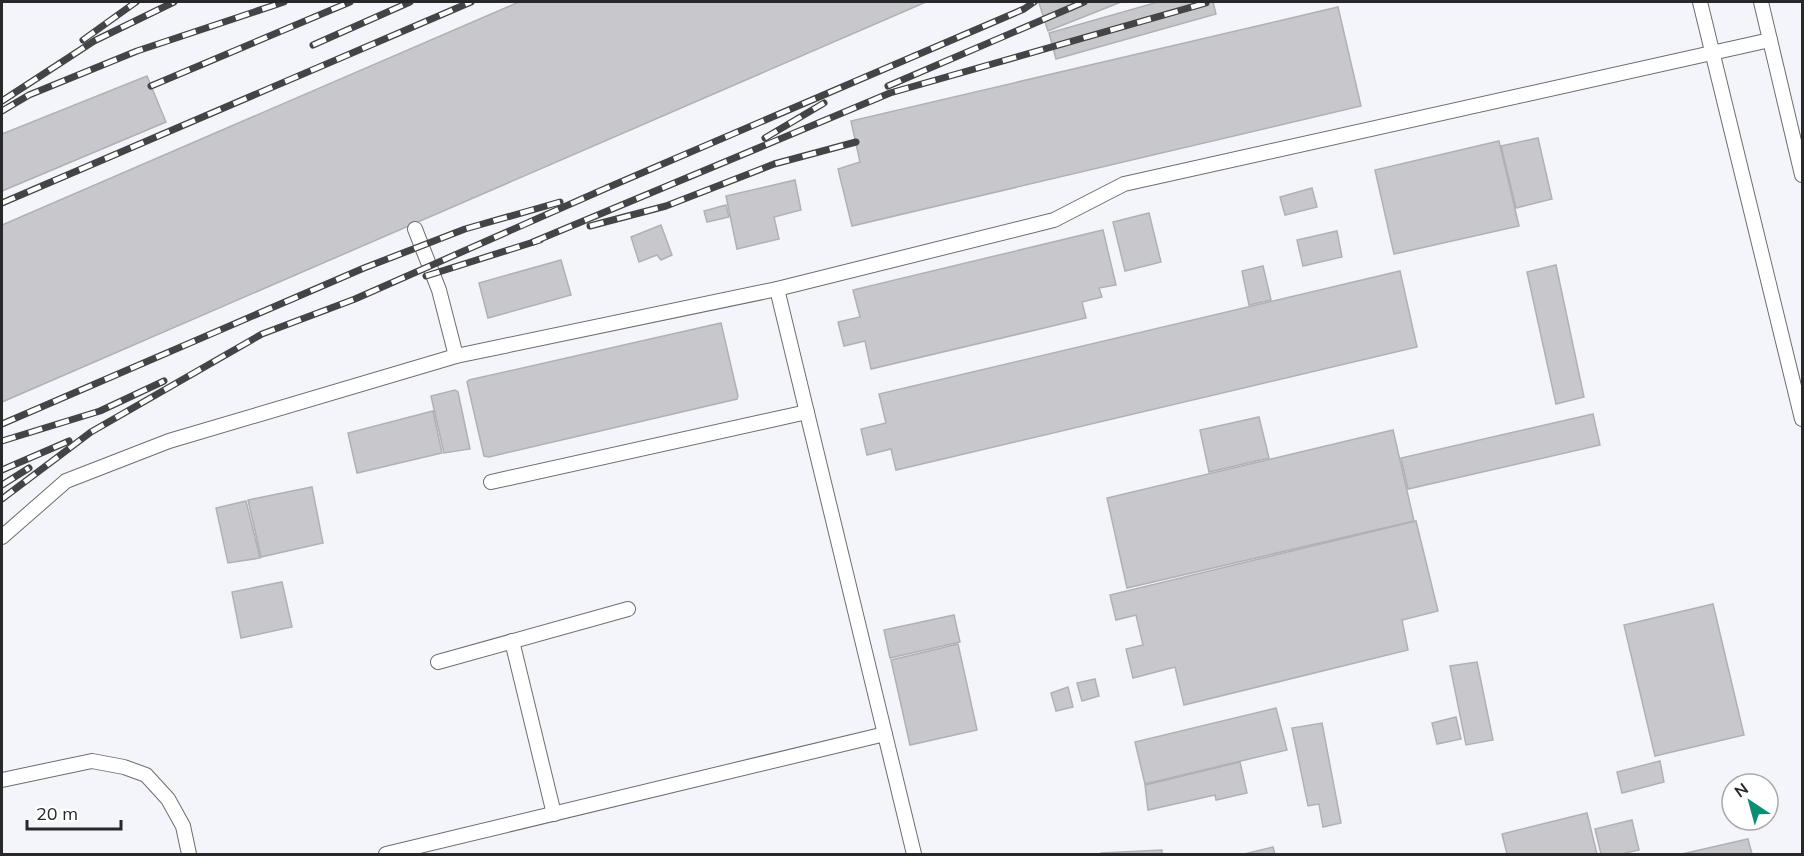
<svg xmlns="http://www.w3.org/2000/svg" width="1804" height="856" font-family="Mulish,sans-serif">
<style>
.building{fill:#c7c7cc;stroke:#b0b1b5;stroke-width:1.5}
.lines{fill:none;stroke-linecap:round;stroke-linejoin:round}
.lane-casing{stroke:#6d6e72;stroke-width:16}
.lane{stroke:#fff;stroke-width:14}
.rail-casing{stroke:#434446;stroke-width:7}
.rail{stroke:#fff;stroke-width:4.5;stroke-dasharray:14;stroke-linecap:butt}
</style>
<rect width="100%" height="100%" fill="#f4f5fa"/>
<g class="building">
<polygon points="519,2 926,2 2,402 2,225"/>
<polygon points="1042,2 1121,2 1048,31 1039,3"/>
<polygon points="1158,2 1213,2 1216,14 1056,59 1049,33"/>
<polygon points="1338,7 1361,106 852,226 838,169 860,162 851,121"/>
<polygon points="147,76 166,122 2,191 2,134"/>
<polygon points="1538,138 1552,199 1516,208 1501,146"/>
<polygon points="1499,141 1519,226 1394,254 1375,170"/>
<polygon points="795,180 801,210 774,217 779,239 737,249 726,196"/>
<polygon points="1312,188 1317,207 1285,215 1280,197"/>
<polygon points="726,205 729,217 707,222 704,211"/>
<polygon points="1149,213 1161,262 1125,271 1113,222"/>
<polygon points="661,225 672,255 661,260 657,255 639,262 631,237"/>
<polygon points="1103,230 1116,285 1099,288 1102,297 1082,302 1086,318 871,369 865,341 844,346 838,322 860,317 853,290"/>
<polygon points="1337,231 1342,257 1303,266 1297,240"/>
<polygon points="561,260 571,295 488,318 479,283"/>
<polygon points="1556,265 1584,397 1556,404 1527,272"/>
<polygon points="1263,266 1271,300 1249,305 1242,271"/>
<polygon points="1400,271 1417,347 896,470 891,449 867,455 861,429 886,423 879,394"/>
<polygon points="721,323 738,396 737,399 489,457 484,456 467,382 469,380"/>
<polygon points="455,390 458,392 470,449 444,453 431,396"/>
<polygon points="433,411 442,453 357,473 348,433"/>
<polygon points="1593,414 1600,445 1408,489 1401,458"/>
<polygon points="1259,417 1269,458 1209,472 1200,430"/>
<polygon points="1393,430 1414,521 1127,588 1107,498"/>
<polygon points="312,487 323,543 261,557 248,500"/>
<polygon points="246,501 260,558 228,563 216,508"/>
<polygon points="1416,521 1438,611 1402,620 1408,650 1184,705 1175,667 1133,678 1126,649 1143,645 1136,615 1116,620 1110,595"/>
<polygon points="282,582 292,627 241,638 232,592"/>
<polygon points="1713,604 1744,735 1655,756 1624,625"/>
<polygon points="954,615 960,642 890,658 884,630"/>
<polygon points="958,644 977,730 910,745 891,660"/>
<polygon points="1477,662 1493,740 1466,745 1450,666"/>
<polygon points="1095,679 1099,696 1082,701 1077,683"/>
<polygon points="1068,687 1073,707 1056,711 1051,693"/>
<polygon points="1276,708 1287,750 1145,784 1135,742"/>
<polygon points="1456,717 1461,739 1437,744 1432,723"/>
<polygon points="1322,723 1341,823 1323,827 1319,804 1308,806 1292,728"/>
<polygon points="1660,761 1664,782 1622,793 1617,772"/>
<polygon points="1240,762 1247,793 1216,800 1215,795 1148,810 1145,785"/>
<polygon points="1587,813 1597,854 1507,854 1502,834"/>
<polygon points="1632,820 1639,850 1621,854 1601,854 1595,829"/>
<polygon points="1748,839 1752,854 1682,854"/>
<polygon points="1273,847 1275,854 1244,854"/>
<polygon points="1162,850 1162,854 1101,854 1101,853"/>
</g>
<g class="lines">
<g class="lane-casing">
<g id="lane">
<polyline points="1700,2 1802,419"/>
<polyline points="1761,2 1802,175"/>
<polyline points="415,229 439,290 456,356"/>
<polyline points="777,289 914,854"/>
<polyline points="491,482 807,412"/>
<polyline points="2,537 66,481 169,441 456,356 777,289 1054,220 1124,184 1770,40"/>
<polyline points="512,641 554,814"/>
<polyline points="438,662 628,609"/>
<polyline points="2,780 92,761 124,767 146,775 168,799 183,826 189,854"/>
<polyline points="386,854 885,734"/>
</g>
</g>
<use href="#lane" class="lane"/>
<g class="rail-casing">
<g id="rail">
<polyline points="83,40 136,2"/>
<polyline points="313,45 410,2"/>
<polyline points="151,86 350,2"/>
<polyline points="888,86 1084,2"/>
<polyline points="2,101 94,41 174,2"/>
<polyline points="2,111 29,95 137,51 284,2"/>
<polyline points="765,138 824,103"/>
<polyline points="2,203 471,2"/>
<polyline points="590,226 666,206 774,164 856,142"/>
<polyline points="533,242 890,93 1206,3"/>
<polyline points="426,276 540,240"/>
<polyline points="2,424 364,268 465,229 560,202"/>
<polyline points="2,441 100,411 164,381"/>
<polyline points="2,470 69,441"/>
<polyline points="2,485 29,468"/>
<polyline points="2,499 91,432 262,334 355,299 609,187 1024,9 1034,2"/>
</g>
</g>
<use href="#rail" class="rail"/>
</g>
<rect width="1804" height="856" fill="none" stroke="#272829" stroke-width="6"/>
<g transform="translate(1750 802) rotate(324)"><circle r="28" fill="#ffffff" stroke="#a9a9a9" stroke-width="1.5"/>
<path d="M0-4.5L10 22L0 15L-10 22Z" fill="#0a8e74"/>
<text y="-9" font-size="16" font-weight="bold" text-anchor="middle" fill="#272829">N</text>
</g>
<path d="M27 820v9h94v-9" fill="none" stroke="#272829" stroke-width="3"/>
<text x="36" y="820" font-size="18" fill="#272829" stroke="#ffffff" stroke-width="4.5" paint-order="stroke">20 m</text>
</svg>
